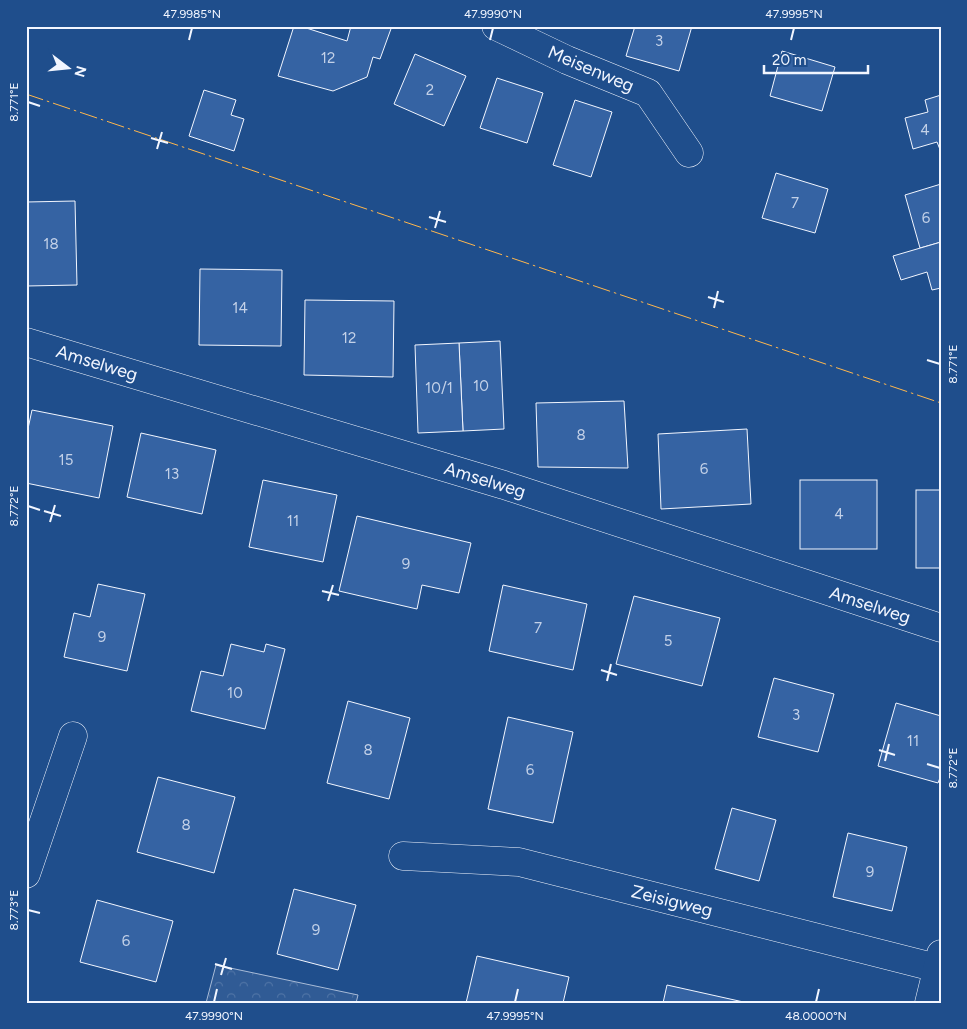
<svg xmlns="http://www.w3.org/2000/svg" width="967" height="1029" font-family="Figtree,sans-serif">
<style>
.park{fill:url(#park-crowns);stroke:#a8bbd7}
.building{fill:#3563a3;stroke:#f2f6ff}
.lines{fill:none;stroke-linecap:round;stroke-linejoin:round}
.street-casing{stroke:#f2f6ff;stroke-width:29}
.street{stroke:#1f4e8c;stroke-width:28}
.power{stroke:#ffb74d;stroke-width:1;stroke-dasharray:18 4 2.5 4;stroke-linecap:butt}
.ticks{fill:none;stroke:#f2f6ff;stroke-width:2}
.labels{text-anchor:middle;stroke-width:4;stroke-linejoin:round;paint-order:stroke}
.number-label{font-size:15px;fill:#c3d1e8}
.street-label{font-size:18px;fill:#f2f6ff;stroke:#1f4e8c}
.neatline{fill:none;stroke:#f2f6ff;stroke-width:2}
.ticks-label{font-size:12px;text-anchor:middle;fill:#f2f6ff}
</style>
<defs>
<pattern id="park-crowns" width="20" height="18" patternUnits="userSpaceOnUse" patternTransform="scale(1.25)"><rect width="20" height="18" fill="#305b95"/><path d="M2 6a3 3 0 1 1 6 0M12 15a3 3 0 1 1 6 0" fill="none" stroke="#4e73a5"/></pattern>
</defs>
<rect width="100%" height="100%" fill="#1f4e8c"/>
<polygon class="park" points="216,965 358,995 356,1003 206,1003"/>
<g class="building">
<polygon points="294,26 300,26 347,41 351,26 392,26 380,59 373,57 367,77 333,91 278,76"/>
<polygon points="635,26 692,26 679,71 626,56"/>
<polygon points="782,51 835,67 822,111 770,96"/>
<polygon points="415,54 466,76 444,126 394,104"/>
<polygon points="497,78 543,93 527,143 480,128"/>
<polygon points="204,90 236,100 231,115 244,119 234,151 189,136"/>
<polygon points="941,95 941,152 937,142 913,149 905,118 928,112 925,100"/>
<polygon points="575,100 612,112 591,177 553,165"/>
<polygon points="776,173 828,189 815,233 762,218"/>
<polygon points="941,184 941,242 920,248 905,195"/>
<polygon points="75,201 77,285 26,286 26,202"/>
<polygon points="941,242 941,288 932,290 927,272 901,280 893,256"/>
<polygon points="200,269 282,270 281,346 199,345"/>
<polygon points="305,300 394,301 393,377 304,375"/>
<polygon points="500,341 504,429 463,431 459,343"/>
<polygon points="459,343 463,431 418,433 415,345"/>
<polygon points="624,401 628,468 538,467 536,403"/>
<polygon points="32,410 113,426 99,498 26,483 26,438"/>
<polygon points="747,429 751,504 661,509 658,434"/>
<polygon points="141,433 216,450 202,514 127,497"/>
<polygon points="263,480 337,495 323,562 249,547"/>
<rect x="800" y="480" width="77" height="69"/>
<rect x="916" y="490" width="25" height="78"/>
<polygon points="357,516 471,543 459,593 422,585 417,609 339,591"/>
<polygon points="98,584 145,594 127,671 64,657 74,613 90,617"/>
<polygon points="503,585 587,604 573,670 489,651"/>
<polygon points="634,596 720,618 702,686 616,664"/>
<polygon points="231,644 264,652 266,644 285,649 265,729 191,711 201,671 223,676"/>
<polygon points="774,678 834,694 818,752 758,737"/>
<polygon points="348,701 410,718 389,799 327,783"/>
<polygon points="896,703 941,716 941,775 938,783 878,766"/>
<polygon points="508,717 573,732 553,823 488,809"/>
<polygon points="158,777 235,797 214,873 137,852"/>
<polygon points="732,808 776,820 759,881 715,869"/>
<polygon points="848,833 907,847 892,911 833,897"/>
<polygon points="294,889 356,905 338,970 277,954"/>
<polygon points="97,900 173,921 156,982 80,962"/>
<polygon points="477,956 569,977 563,1003 466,1003"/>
<polygon points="667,985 748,1003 663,1003"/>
</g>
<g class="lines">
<g class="street-casing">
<g id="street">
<polyline points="496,26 567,60 648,93 689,153"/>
<polyline points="26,342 504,485 941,628"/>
<polyline points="403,856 519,862 937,968"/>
<polyline points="26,874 73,736"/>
<polyline points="929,1003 941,954"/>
</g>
</g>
<use href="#street" class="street"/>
<polyline class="power" points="26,94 941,403"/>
</g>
<path class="ticks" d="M189 40 192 28M490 40 493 28M791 40 794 28M28 102 40 106M151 138 168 143M157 149 162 132M429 217 446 222M435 228 440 211M708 297 724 302M714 308 718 291M927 360 940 364M28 506 40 510M44 511 61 516M50 522 55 505M322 591 339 595M328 601 333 585M601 670 617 675M607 681 611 664M879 750 895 755M885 761 889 744M927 764 940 768M28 910 40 913M215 964 232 969M221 975 226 958M214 1002 217 989M515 1002 518 989M816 1002 819 989"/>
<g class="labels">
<g class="number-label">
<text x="659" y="46">3</text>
<text x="328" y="63">12</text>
<text x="430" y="95">2</text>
<text x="925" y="135">4</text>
<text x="795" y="208">7</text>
<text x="926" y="223">6</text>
<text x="51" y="249">18</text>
<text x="240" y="313">14</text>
<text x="349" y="343">12</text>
<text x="481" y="391">10</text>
<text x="439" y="393">10/1</text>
<text x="581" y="440">8</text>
<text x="66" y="465">15</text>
<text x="704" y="474">6</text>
<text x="172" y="479">13</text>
<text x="839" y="519">4</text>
<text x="293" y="526">11</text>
<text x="406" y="569">9</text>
<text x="538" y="633">7</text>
<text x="102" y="642">9</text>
<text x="668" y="646">5</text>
<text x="235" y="698">10</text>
<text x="796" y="720">3</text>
<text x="913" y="746">11</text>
<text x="368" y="755">8</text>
<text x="530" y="775">6</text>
<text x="186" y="830">8</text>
<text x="870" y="877">9</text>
<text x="316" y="935">9</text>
<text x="126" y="946">6</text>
</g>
<g class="street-label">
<text transform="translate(591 69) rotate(23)" y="6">Meisenweg</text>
<text transform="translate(97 363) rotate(17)" y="6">Amselweg</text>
<text transform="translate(485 480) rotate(17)" y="6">Amselweg</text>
<text transform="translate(870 605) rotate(18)" y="6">Amselweg</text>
<text transform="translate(672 901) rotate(14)" y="6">Zeisigweg</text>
</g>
</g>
<rect width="967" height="1029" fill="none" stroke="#1f4e8c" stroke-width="55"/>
<g transform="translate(68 68) rotate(106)" stroke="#1f4e8c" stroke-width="4" paint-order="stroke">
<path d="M0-4L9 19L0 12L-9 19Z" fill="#f2f6ff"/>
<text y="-8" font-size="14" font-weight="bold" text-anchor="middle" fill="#f2f6ff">N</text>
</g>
<path d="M764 65v8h104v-8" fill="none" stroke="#f2f6ff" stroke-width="2.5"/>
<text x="772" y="65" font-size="15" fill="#f2f6ff" stroke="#1f4e8c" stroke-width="4" paint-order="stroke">20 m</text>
<rect x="28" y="28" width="912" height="974" class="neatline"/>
<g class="ticks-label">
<text x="192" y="18">47.9985°N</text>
<text x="493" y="18">47.9990°N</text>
<text x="794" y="18">47.9995°N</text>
<text transform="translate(14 102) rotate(-90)" y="4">8.771°E</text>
<text transform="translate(953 364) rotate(-90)" y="4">8.771°E</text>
<text transform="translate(14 506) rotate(-90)" y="4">8.772°E</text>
<text transform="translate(953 768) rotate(-90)" y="4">8.772°E</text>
<text transform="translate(14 910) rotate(-90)" y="4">8.773°E</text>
<text x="214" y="1020">47.9990°N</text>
<text x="515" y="1020">47.9995°N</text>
<text x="816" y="1020">48.0000°N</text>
</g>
</svg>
